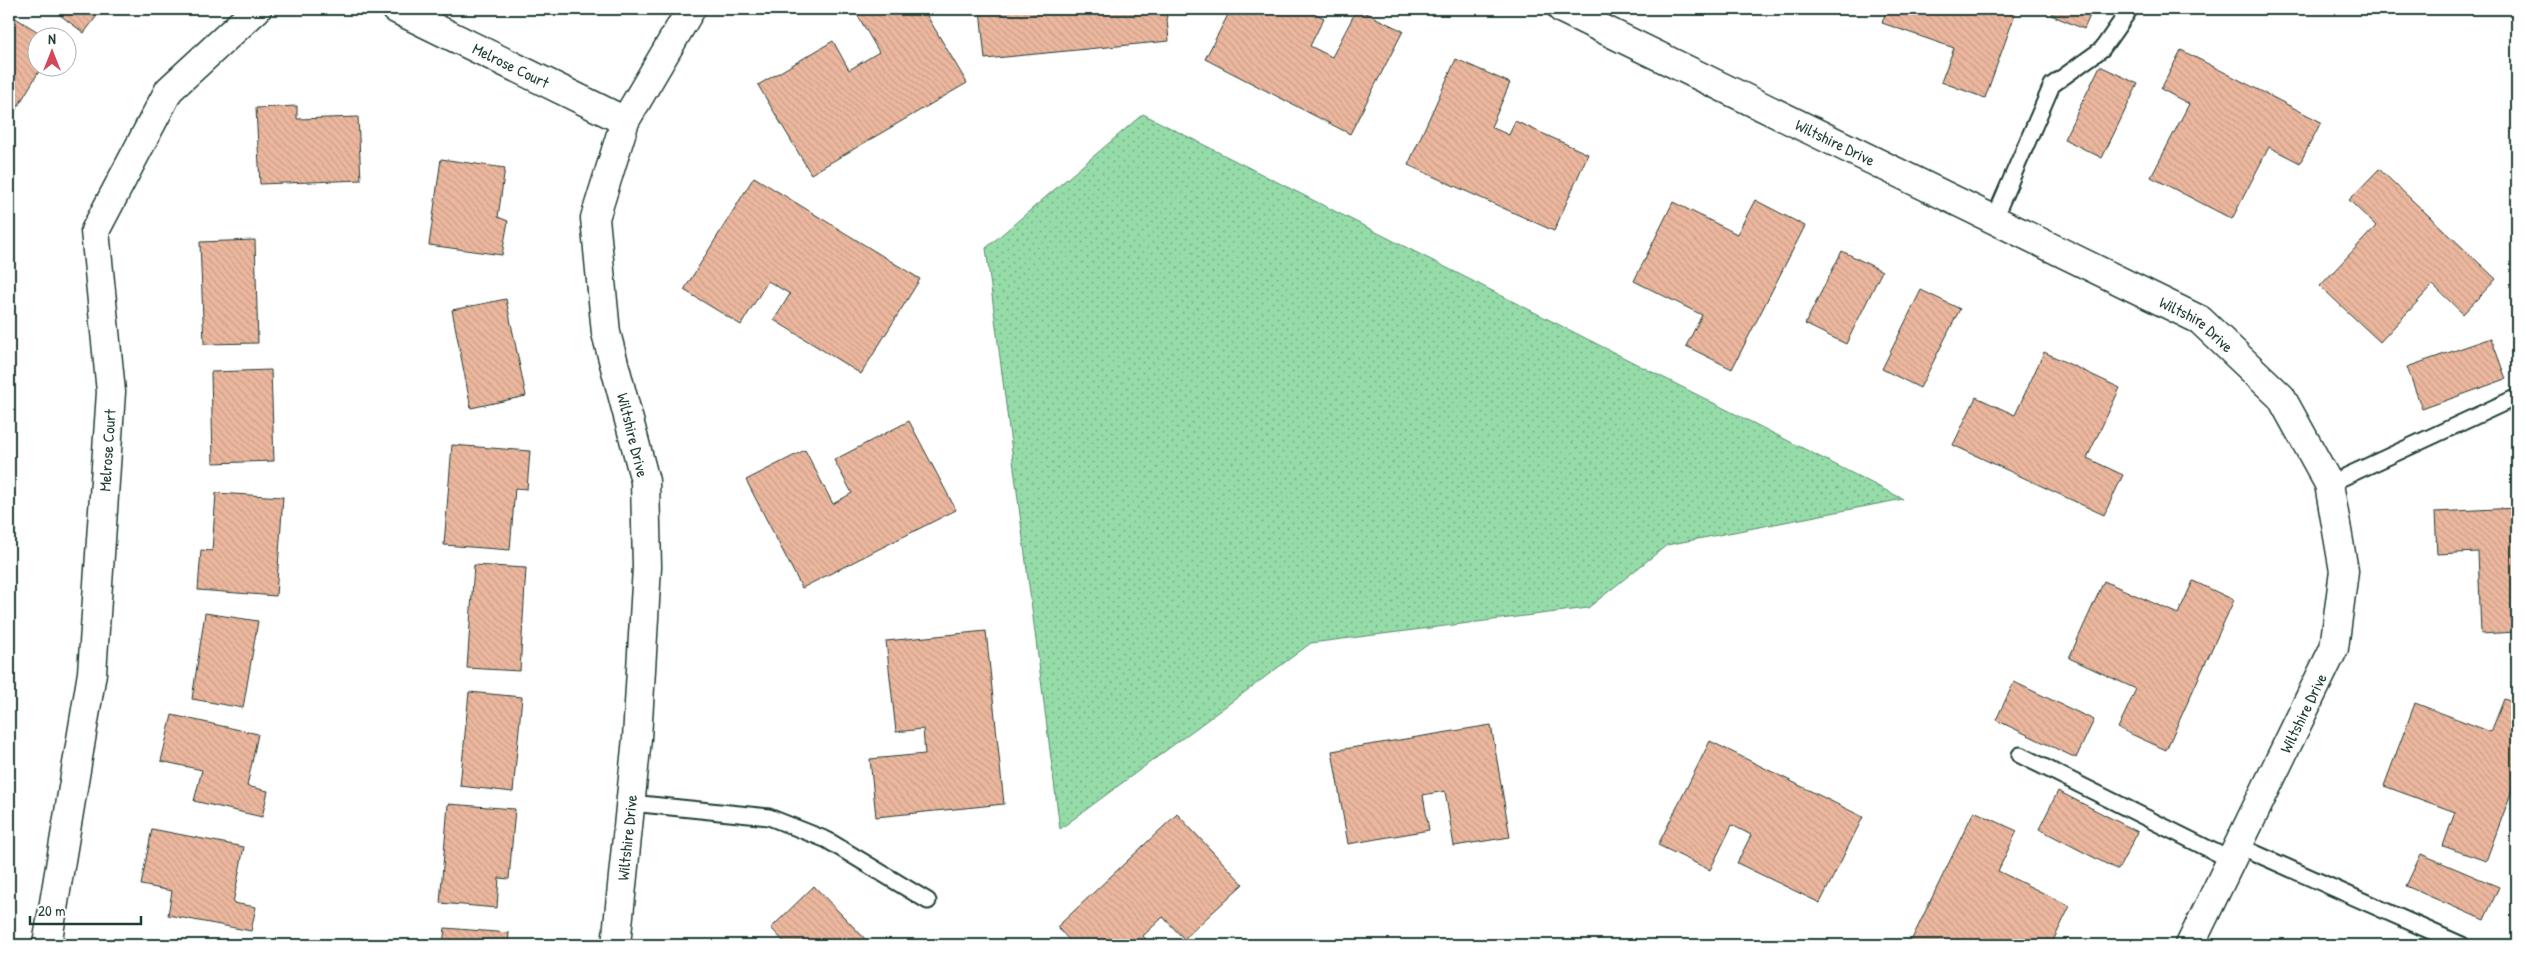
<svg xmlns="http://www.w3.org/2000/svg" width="2526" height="954" font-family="'Patrick Hand',sans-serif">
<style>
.grass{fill:url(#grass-dots);stroke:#5a8c6e}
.building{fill:url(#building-back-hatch);stroke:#1f3d34}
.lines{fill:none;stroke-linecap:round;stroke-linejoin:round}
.lane-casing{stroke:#1f3d34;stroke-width:19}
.street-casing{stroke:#1f3d34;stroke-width:31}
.lane{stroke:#fff;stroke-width:15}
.street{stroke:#fff;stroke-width:28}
.labels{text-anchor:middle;stroke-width:4;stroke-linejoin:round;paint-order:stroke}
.street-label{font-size:16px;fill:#1f3d34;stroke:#fff}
</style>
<defs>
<pattern id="grass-dots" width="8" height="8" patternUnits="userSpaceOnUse" patternTransform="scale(1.25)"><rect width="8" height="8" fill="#95dca9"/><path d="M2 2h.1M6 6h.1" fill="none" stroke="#79b48a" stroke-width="1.8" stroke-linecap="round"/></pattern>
<pattern id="building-back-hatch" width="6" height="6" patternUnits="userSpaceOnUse" patternTransform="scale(1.25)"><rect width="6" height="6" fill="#ecb79e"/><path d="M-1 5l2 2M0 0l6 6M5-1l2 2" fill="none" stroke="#ca9e89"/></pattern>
</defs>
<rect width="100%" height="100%" fill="#fff"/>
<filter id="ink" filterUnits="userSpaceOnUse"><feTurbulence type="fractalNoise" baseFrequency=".02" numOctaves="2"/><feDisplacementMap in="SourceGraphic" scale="10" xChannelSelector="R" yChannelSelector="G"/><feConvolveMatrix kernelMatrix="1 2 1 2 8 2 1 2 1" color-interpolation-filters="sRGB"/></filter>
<g filter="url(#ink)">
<polygon class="grass" points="1143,114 1903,499 1667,545 1588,608 1311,643 1060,829 986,248"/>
<g class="building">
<polygon points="52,9 102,9 84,33"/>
<polygon points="854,9 923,9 967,83 811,174 758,85 833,41 849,70 879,52"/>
<polygon points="980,9 1166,9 1169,41 985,59"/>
<polygon points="1231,9 1306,9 1324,18 1310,46 1332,57 1357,9 1403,31 1350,134 1205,59"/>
<polygon points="1887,9 2017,9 1985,98 1941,82 1954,48 1882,23"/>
<polygon points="2054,9 2093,9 2084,29 2051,15"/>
<polygon points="9,14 48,38 38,38 38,68 41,68 11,118 9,117"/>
<polygon points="2181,50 2321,122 2300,163 2269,147 2232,219 2151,177 2189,104 2161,89"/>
<polygon points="1456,59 1510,83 1491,127 1509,135 1515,121 1588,154 1554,231 1408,165"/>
<polygon points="2100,66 2138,84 2102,158 2064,139"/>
<polygon points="297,106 297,119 358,117 361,180 260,184 256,108"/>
<polygon points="441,159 505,168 498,217 508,221 502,255 429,245"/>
<polygon points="2379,169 2496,279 2463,314 2433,285 2380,342 2320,286 2376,226 2349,200"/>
<polygon points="754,177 920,279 861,374 774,320 790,294 768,281 741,325 684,290"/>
<polygon points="1755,200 1805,226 1732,369 1686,346 1702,315 1634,281 1673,202 1737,234"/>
<polygon points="255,240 258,343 204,344 200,242"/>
<polygon points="1842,251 1882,271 1846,344 1805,324"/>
<polygon points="1921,290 1960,309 1920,388 1882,369"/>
<polygon points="506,299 526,396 471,408 452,310"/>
<polygon points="2491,338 2506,379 2422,409 2407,367"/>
<polygon points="2044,352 2120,388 2087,458 2123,475 2104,515 1953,445 1976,397 2015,415"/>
<polygon points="271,370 274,461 213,463 211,372"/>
<polygon points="909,421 956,510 802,588 746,480 805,450 833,504 852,493 834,460"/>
<polygon points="452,445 530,451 527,489 515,488 510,550 444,545"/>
<polygon points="216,493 283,497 276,596 198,590 201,550 212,551"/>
<polygon points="2517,508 2517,632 2481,634 2478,552 2437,554 2435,512"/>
<polygon points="474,565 526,568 520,671 467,668"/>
<polygon points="2104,581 2178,614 2193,581 2234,600 2166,750 2118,728 2136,689 2069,658"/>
<polygon points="205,613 258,621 243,708 192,699"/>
<polygon points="986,631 1004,804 876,817 870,759 925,754 923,729 896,732 886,641"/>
<polygon points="2014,682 2094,720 2076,758 1996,720"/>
<polygon points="469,692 522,697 513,792 460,786"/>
<polygon points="2504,699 2517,704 2517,777 2486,861 2443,846 2455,812 2384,786 2415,703 2491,732"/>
<polygon points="172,715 258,734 247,786 268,791 262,817 194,801 202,770 161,761"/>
<polygon points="1491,725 1510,837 1454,846 1445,791 1423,795 1429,830 1348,844 1332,751"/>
<polygon points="1710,741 1863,817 1820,903 1737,863 1751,835 1732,825 1710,870 1658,845"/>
<polygon points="2058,791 2138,832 2118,870 2039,829"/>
<polygon points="448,804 515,809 509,879 499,878 497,908 440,903"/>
<polygon points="1974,811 2017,831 1998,871 2070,906 2051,945 1966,945 1962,943 1961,945 1909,945"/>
<polygon points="1177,814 1243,884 1184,939 1163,917 1143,936 1151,945 1074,945 1057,927"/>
<polygon points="152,829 244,847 233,903 256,907 251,931 168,915 172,891 141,885"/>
<polygon points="2421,854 2499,887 2484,920 2406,886"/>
<polygon points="814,886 871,945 787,945 771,928"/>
<polygon points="445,928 509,933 508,945 443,945"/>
</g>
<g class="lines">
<g class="lane-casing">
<g id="lane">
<polyline points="1994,219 2052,85 2102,49 2130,9"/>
<polyline points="2329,484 2517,397"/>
<polyline points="2020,755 2231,860"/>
<polyline points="631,803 769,817 827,840 928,901"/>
<polyline points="2239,846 2462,945"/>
</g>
</g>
<g class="street-casing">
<g id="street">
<path id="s1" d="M396 9 625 121"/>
<path id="s2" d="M1562 9 2200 320 2281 397 2329 484 2344 571 2334 648 2190 945"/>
<path id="s3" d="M47 945 92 673 111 392 95 231 169 90 257 9"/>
<path id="s4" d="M616 945 637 738 647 567 645 481 606 333 595 218 625 121 691 9"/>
</g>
</g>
<use href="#lane" class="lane"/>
<use href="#street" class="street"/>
</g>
</g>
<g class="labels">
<g class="street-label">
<text dy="6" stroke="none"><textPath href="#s1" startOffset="128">Melrose Court</textPath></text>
<text dy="6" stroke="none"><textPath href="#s2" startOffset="304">Wiltshire Drive</textPath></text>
<text dy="6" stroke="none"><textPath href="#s2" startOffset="709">Wiltshire Drive</textPath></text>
<text transform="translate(633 435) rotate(76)" y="6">Wiltshire Drive</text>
<text dy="6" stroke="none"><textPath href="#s3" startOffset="499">Melrose Court</textPath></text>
<text transform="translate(2303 713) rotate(-64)" y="6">Wiltshire Drive</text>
<text dy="6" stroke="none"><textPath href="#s4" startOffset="108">Wiltshire Drive</textPath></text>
</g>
</g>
<rect width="2526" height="954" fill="none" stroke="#fff" stroke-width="30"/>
<rect x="15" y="15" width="2496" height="924" fill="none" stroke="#1f3d34" stroke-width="2" filter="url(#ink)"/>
<g transform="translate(52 52)"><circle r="24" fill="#ffffff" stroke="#a5b1ae"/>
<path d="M0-4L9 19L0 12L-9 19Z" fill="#d1495b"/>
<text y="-8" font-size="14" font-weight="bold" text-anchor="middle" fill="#1f3d34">N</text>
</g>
<path d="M30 916v8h111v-8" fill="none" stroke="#1f3d34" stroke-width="2.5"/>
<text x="38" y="916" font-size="15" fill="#1f3d34" stroke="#ffffff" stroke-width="4" paint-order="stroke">20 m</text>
</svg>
